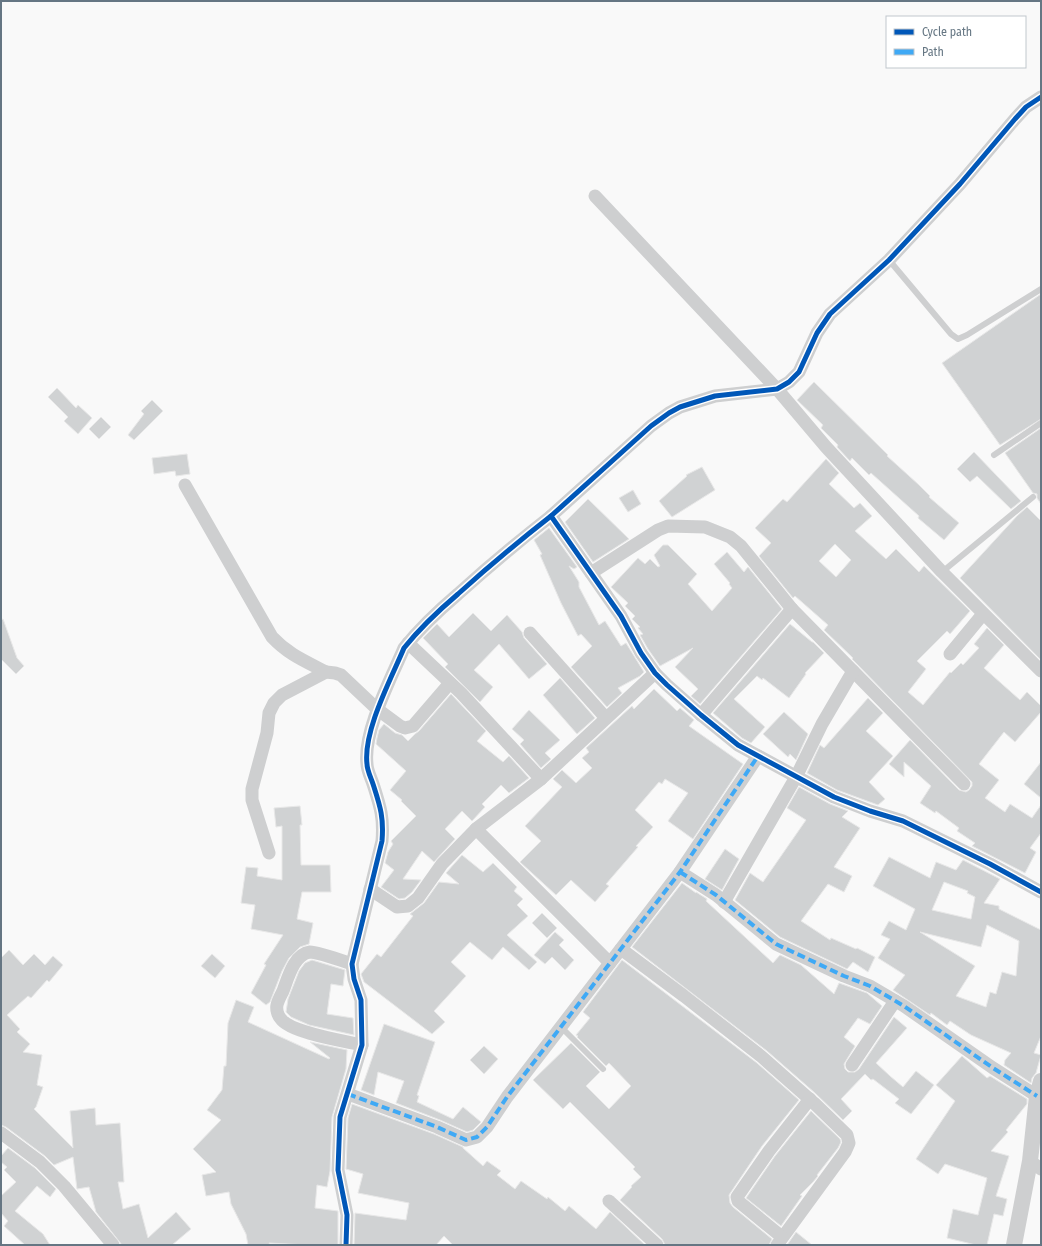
<svg xmlns="http://www.w3.org/2000/svg" width="1042" height="1246" font-family="'Fira Sans Condensed',sans-serif">
<style>
.building{fill:#d0d2d3;stroke:#e8e8e8;fill-rule:evenodd}
.lines{fill:none;stroke-linecap:round;stroke-linejoin:round}
.service{stroke:#cecfd0;stroke-width:6}
.minor{stroke:#cecfd0;stroke-width:13}
.tertiary{stroke:#cecfd0;stroke-width:16}
.quiet{stroke:#3fa9f5;stroke-width:4;stroke-dasharray:8 4;stroke-linecap:butt}
.cycleway-casing{stroke:#fff;stroke-width:8}
.cycleway{stroke:#0057b8;stroke-width:5}
</style>
<rect width="100%" height="100%" fill="#f9f9f9"/>
<g class="building">
<polygon points="1041,294 1041,419 1000,445 942,363"/>
<polygon points="814,382 888,455 887,456 919,485 930,496 929,497 959,523 944,540 918,518 919,516 871,473 869,475 852,458 850,461 837,447 838,445 821,428 823,425 797,400"/>
<polygon points="57,388 76,408 78,405 92,418 78,434 64,421 68,417 48,397"/>
<polygon points="152,400 163,411 134,440 128,435 144,414 141,411"/>
<polygon points="101,417 111,427 99,439 89,429"/>
<polygon points="1041,428 1041,504 1037,498 1037,494 1033,493 1005,453"/>
<polygon points="974,452 1021,501 1011,509 977,476 970,482 957,469"/>
<polygon points="187,454 190,474 176,476 175,471 154,474 152,458"/>
<path d="M826 459 839 473 829 484 854 508 860 503 872 516 855 531 886 559 896 549 919 572 924 566 970 611 950 634 947 631 917 661 926 669 908 692 923 705 950 672 951 673 961 663 963 665 979 648 974 644 987 628 1004 645 984 668 1020 700 1027 692 1041 706V712L1015 742 1004 732 979 764 999 780 985 798 1005 812 1010 804 1032 818 1041 805V833L1030 848 1036 852 1025 873 972 846 975 843 957 831 959 828 936 811 935 813 920 803 931 786 904 762V777L889 764 910 740 959 790 966 792 969 790 972 786V782L852 659 853 658 824 630 828 625 795 596 793 598 759 556 771 543 755 528 783 499 787 502ZM835 544 851 560 836 577 819 561Z"/>
<polygon points="702,467 715,490 672,517 659,501 687,476 686,475"/>
<polygon points="633,490 641,504 628,512 619,498"/>
<polygon points="588,499 629,539 593,562 565,522"/>
<polygon points="1027,507 1041,521 1041,660 960,578 1017,516"/>
<polygon points="549,528 577,567 574,569 569,566 579,582 579,587 599,625 605,621 621,646 626,643 644,672 640,676 618,688 622,693 607,707 571,667 592,646 581,634 578,636 561,603 540,555 542,554 534,540"/>
<polygon points="663,545 668,545 697,574 688,584 712,611 732,588 729,584 730,583 714,564 727,552 744,572 748,567 782,609 700,704 691,696 698,689 675,667 693,648 660,666 648,649 640,635 643,634 638,628 640,627 632,619 635,616 625,606 628,603 611,587 638,558 645,564 650,559 658,567 660,566 654,555"/>
<polygon points="473,613 491,631 507,615 522,632 524,638 547,664 529,679 499,644 474,670 493,687 480,702 445,667 448,664 423,638 437,624 449,637"/>
<polygon points="3,619 17,658 24,666 16,674 1,659 1,620"/>
<polygon points="790,624 812,642 813,642 824,653 805,673 806,674 789,698 763,678 762,680 757,676 734,699 765,727 751,743 742,738 713,713"/>
<polygon points="560,678 595,718 577,734 543,695"/>
<polygon points="654,689 677,711 680,708 694,720 689,726 743,764 693,839 668,821 688,793 665,779 662,784 659,782 635,810 653,827 636,846 638,847 606,884 609,886 595,902 571,880 556,895 520,862 541,841 525,826 562,787 553,779 562,770 576,783 592,768 582,758 589,752 586,748 632,706 634,709"/>
<polygon points="451,694 486,731 477,741 503,762 509,756 529,778 509,793 501,785 482,804 485,807 472,821 462,811 445,829 455,839 434,862 422,851 403,879 421,880 412,892 405,898 399,899 381,887 394,870 385,863 388,852 393,844 391,841 416,816 401,801 402,800 390,790 406,771 376,744 377,738 379,730 384,724 395,733 402,735 408,741 415,734 419,731"/>
<polygon points="868,698 883,713 866,731 893,756 869,782 885,799 878,805 837,790 807,773 820,745 824,748"/>
<polygon points="529,710 560,740 545,753 551,759 541,768 520,744 524,740 512,729"/>
<polygon points="784,712 808,734 796,760 790,754 788,757 763,734"/>
<polygon points="1041,762 1041,798 1024,784"/>
<polygon points="799,787 830,804 848,811 842,817 860,828 834,867 852,876 844,892 828,884 801,921 830,940 831,938 856,949 857,948 875,957 868,972 853,962 847,969 780,937 735,900 750,873 763,882 806,820 787,808"/>
<polygon points="300,806 302,825 300,825 301,865 330,865 331,892 302,892 297,919 313,923 309,944 300,947 289,958 282,971 270,1002 266,1005 251,993 266,965 264,964 283,935 251,929 255,905 241,903 246,867 258,868 257,876 282,880 282,826 276,827 274,808"/>
<polygon points="725,849 739,859 722,890 705,879"/>
<polygon points="462,855 483,872 493,863 517,887 514,891 523,899 517,905 528,916 507,935 537,962 529,970 503,947 492,960 470,942 451,962 466,976 434,1011 445,1022 432,1034 364,982 361,974 377,954 381,957 413,916 410,914 424,903 439,882 459,884 446,873"/>
<path d="M889 857 930 878 936 862 956 870 963 860 1000 879 984 903 999 906V909L1041 930V1036L1034 1053 1041 1055 1036 1073 1032 1078 1031 1083 1004 1065 1005 1060 1011 1053 971 1035 950 1021 947 1025 931 1013 930 1015 893 990 905 975 878 958 890 939 881 935 889 921 906 930 915 909 873 886ZM944 882 968 891 967 893 975 897 971 919 932 910ZM987 925 1019 941 1016 976 1002 972 996 994 990 992 986 1007 956 996 975 966 920 932 981 947Z"/>
<polygon points="682,883 696,893 696,892 707,899 706,901 773,963 780,955 801,965 834,994 839,983 867,993 882,1006 870,1024 858,1018 844,1037 855,1046 844,1064 845,1069 848,1072 855,1072 859,1069 894,1017 907,1028 876,1063 890,1076 903,1087 916,1071 934,1085 911,1114 895,1103 899,1099 873,1079 871,1080 865,1074 841,1099 852,1111 843,1120 815,1093 767,1051 632,947"/>
<polygon points="542,913 557,928 547,938 532,923"/>
<polygon points="555,932 564,940 559,945 574,960 565,970 552,957 545,964 534,955"/>
<polygon points="9,950 23,965 34,954 45,965 53,956 63,965 49,982 47,980 31,998 28,996 7,1015 20,1029 17,1032 30,1044 23,1052 42,1055 37,1085 43,1087 36,1107 34,1109 73,1148 70,1111 95,1108 96,1125 120,1123 124,1182 118,1182 123,1209 139,1204 148,1238 176,1212 191,1229 172,1245 122,1245 96,1212 89,1187 77,1189 73,1157 54,1165 45,1156 6,1127 1,1125 1,958"/>
<polygon points="212,954 225,966 215,978 201,966"/>
<polygon points="312,960 345,970 343,986 331,984 327,1014 353,1018 354,1035 309,1025 291,1017 286,1012 288,999 299,971 305,963"/>
<polygon points="622,960 757,1063 799,1100 762,1146 729,1195 730,1203 733,1207 772,1239 769,1245 665,1245 662,1239 620,1200 632,1187 631,1186 641,1177 633,1169 635,1167 570,1102 563,1109 533,1080 571,1043 600,1072 586,1086 609,1109 631,1086 609,1063 606,1066 577,1037 578,1036 576,1035 590,1018 583,1012"/>
<polygon points="236,1000 254,1007 248,1022 329,1059 330,1058 310,1042 347,1050 346,1069 332,1117 330,1171 327,1187 317,1185 315,1208 338,1211 338,1245 307,1245 269,1243 270,1245 248,1245 246,1234 231,1204 229,1192 206,1196 202,1175 216,1172 193,1149 221,1120 207,1110 222,1090 224,1066 226,1066 228,1023"/>
<polygon points="384,1024 435,1042 417,1095 419,1096 417,1102 453,1119 463,1107 481,1122 473,1130 467,1132 440,1120 396,1103 404,1081 378,1072 374,1095 361,1090"/>
<polygon points="484,1046 498,1059 484,1074 470,1060"/>
<polygon points="962,1056 987,1078 990,1076 1027,1099 1027,1104 1006,1130 1008,1132 991,1151 1009,1156 996,1196 1007,1199 1003,1216 994,1214 987,1245 976,1245 947,1238 953,1209 978,1215 987,1178 945,1164 938,1174 916,1159 955,1101 936,1085"/>
<polygon points="352,1104 434,1134 463,1147 463,1148 483,1166 487,1161 501,1171 497,1175 515,1189 521,1181 547,1199 548,1197 565,1211 569,1206 596,1229 610,1212 645,1245 453,1245 444,1236 436,1245 354,1245 355,1213 406,1220 409,1203 358,1193 363,1174 346,1169 348,1118"/>
<polygon points="811,1111 840,1139 841,1142 838,1148 817,1175 818,1176 813,1182 800,1195 802,1196 781,1226 746,1198 775,1156"/>
<polygon points="8,1148 35,1168 56,1189 50,1197 37,1186 15,1211 43,1234 50,1245 25,1245 4,1226 8,1221 1,1213 1,1196 16,1182 4,1170 7,1167 1,1162 1,1156"/>
<polygon points="796,1232 812,1245 787,1245"/>
</g>
<g class="lines">
<g class="service">
<polyline points="889,260 951,334 958,339 967,335 1041,289"/>
<polyline points="994,455 1041,423"/>
<polyline points="942,572 1033,497"/>
<polyline points="561,1027 603,1069"/>
</g>
<g class="minor">
<polyline points="1041,97 1026,107 1015,119 960,184 889,260 830,314 817,333 799,372 789,382 777,389 715,396 680,407 669,413 651,426 551,516 621,616 641,653 655,673 667,685 701,715 738,745 834,797 870,811 903,821 990,864 1041,892"/>
<polyline points="595,196 777,389 826,447 942,572 1041,671"/>
<path d="M185 485 272 637C289 655 305 661 326 672"/>
<polyline points="591,573 658,530 668,526 705,527 730,537 741,546 792,609"/>
<polyline points="530,633 606,718"/>
<polyline points="408,643 461,693 541,779"/>
<polyline points="950,654 983,614"/>
<polyline points="701,715 792,609 964,784"/>
<polyline points="476,829 541,779 655,673"/>
<polyline points="269,853 252,800 252,789 267,733 269,713 274,703 282,695 326,672 335,673 341,675 377,709 400,726 405,728 413,726 450,683"/>
<polyline points="680,872 716,895 776,944 844,976 870,986 904,1006 993,1068 1037,1096"/>
<polyline points="370,889 397,907 408,906 418,898 442,864 476,829 610,963"/>
<polyline points="724,902 796,777 822,724 853,671"/>
<polyline points="621,949 684,996 762,1057 814,1103 847,1135 849,1143 845,1152 777,1245"/>
<path d="M352 964C343 961 318 952 310 952 294 954 288 978 283 991 281 995 278 1000 277 1005 276 1010 278 1016 281 1019 291 1033 345 1041 362 1045"/>
<polyline points="852,1065 895,1001"/>
<polyline points="348,1094 437,1127 466,1140 477,1137 487,1127 507,1097 680,872 758,756"/>
<polyline points="1,1133 40,1162 64,1186 113,1245"/>
<polyline points="1030,1161 1041,1169"/>
<polyline points="609,1201 657,1245"/>
<polyline points="782,1237 738,1201 737,1197 769,1151 810,1099"/>
<path d="M346 1245 347 1215 338 1170 340 1117 362 1045 361 1000 354 979 352 964 382 841C384 817 380 806 373 784 371 778 367 770 367 764 363 731 391 679 404 648 420 628 438 611 458 594 488 567 519 541 551 516"/>
</g>
<polyline class="tertiary" points="1014,1245 1030,1161 1037,1096 1041,1081"/>
<g class="quiet">
<polyline points="680,872 716,895 776,944 844,976 870,986 904,1006 993,1068 1037,1096"/>
<polyline points="348,1094 437,1127 466,1140 477,1137 487,1127 507,1097 680,872 758,756 761,757"/>
</g>
<g class="cycleway-casing">
<g id="cycleway">
<polyline points="1041,97 1026,107 1015,119 960,184 889,260 830,314 817,333 799,372 789,382 777,389 715,396 680,407 669,413 651,426 551,516 621,616 641,653 655,673 667,685 701,715 738,745 834,797 870,811 903,821 990,864 1041,892"/>
<path d="M346 1245 347 1215 338 1170 340 1117 362 1045 361 1000 354 979 352 964 382 841C384 817 380 806 373 784 371 778 367 770 367 764 363 731 391 679 404 648 420 628 438 611 458 594 488 567 519 541 551 516"/>
</g>
</g>
<use href="#cycleway" class="cycleway"/>
</g>
<rect width="1042" height="1246" fill="none" stroke="#657683" stroke-width="4"/>
<rect x="886" y="16" width="140" height="52" fill="#ffffff" stroke="#c1c8cd"/>
<rect x="894" y="29" width="20" height="6" fill="#0057b8" stroke="#c1c8cd"/>
<text x="922" y="36" font-size="12" fill="#657683">Cycle path</text>
<rect x="894" y="49" width="20" height="6" fill="#3fa9f5" stroke="#c1c8cd"/>
<text x="922" y="56" font-size="12" fill="#657683">Path</text>
</svg>
